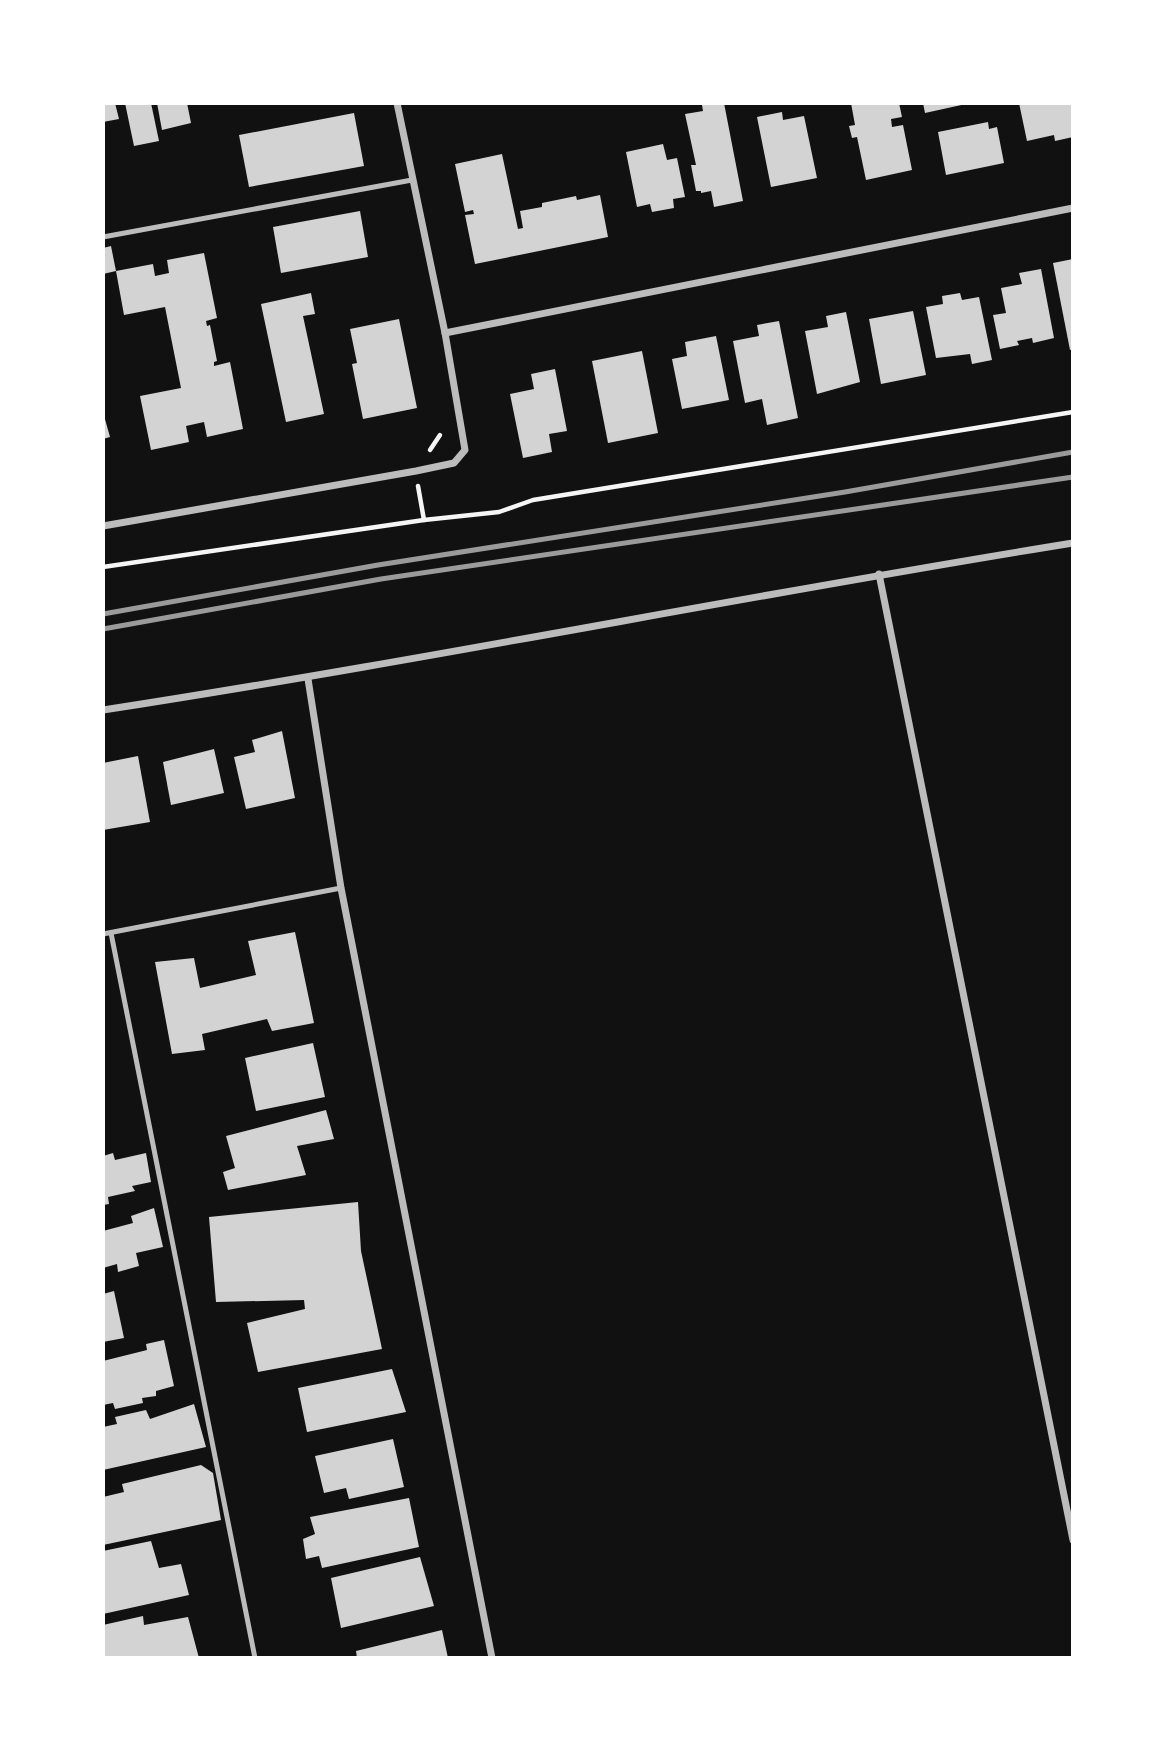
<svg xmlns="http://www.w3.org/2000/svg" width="1176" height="1761" font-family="Inter,sans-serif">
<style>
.building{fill:#d3d3d3}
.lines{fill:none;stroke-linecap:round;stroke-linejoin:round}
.path{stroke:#f5f5f5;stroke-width:4.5}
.service{stroke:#bcbcbc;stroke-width:5}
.minor{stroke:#bcbcbc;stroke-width:7}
.rail{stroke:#9a9a9a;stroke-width:5}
</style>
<rect width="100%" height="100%" fill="#111"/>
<g class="building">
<polygon points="103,103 115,103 119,119 103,122"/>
<polygon points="125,103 151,103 159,141 134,146"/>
<polygon points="157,103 187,103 191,123 162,130"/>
<polygon points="711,103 724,103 743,201 714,207 711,191 701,193 701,191 696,191 691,165 696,165 685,114 703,111 702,105"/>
<polygon points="851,103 899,103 902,117 891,119 892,127 903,125 912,170 866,180 857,137 852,138 849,126 855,125"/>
<polygon points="923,103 966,103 966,104 925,113"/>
<polygon points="1019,103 1072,103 1073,137 1055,141 1054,135 1027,141"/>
<polygon points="782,112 783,120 804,116 817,178 771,187 757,117"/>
<polygon points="354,113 364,166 249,187 239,135"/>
<polygon points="988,122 989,129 997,127 1004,163 946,175 938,132"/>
<polygon points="663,144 667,160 677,158 685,197 673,199 674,208 652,212 650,204 637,207 626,152"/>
<polygon points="502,154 518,229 523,228 520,211 542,207 542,203 576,196 577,200 600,195 608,237 475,264 465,215 474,214 473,210 465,212 455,164"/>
<polygon points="360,211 368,257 281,273 273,227"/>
<polygon points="111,246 116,271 153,264 155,276 169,273 167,260 204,253 217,318 206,321 207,326 210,325 217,361 214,362 214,366 230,362 243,429 207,437 204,422 186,426 189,442 151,450 140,396 181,388 165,307 124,315 116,271 103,274 103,248"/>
<polygon points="1073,259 1073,349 1070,350 1053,263"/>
<polygon points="1041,269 1054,338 1033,343 1032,338 1017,341 1019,345 1000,349 993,315 1006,313 1001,288 1022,284 1019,273"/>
<polygon points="311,293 315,314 303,316 324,414 286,422 261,304"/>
<polygon points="960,293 962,300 979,297 992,360 972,364 970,354 936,358 926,307 943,304 942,296"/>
<polygon points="913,311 926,375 881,384 869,319"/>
<polygon points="846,312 860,382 817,394 805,331 828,327 826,316"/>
<polygon points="399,319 417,408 363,419 352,364 357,363 350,329"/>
<polygon points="779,321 798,418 767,425 762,399 745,403 733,341 759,336 757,325"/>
<polygon points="716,336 729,400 682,409 672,359 687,356 685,342"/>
<polygon points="642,351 658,433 608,443 592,361"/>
<polygon points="555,369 567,431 549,434 552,452 523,458 510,394 534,389 531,374"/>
<polygon points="103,412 110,437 103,439"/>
<polygon points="282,731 295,798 246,809 234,757 255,752 252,740"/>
<polygon points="214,749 224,793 171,805 163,762"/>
<polygon points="138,756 150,822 103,830 103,763"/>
<polygon points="295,932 314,1023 272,1031 267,1019 202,1034 205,1050 172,1054 155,962 194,958 200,988 256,975 248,941"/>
<polygon points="313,1043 325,1097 256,1111 245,1058"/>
<polygon points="326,1110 334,1139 297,1146 306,1175 228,1190 223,1172 235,1168 226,1136"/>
<polygon points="113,1153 115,1160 146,1153 151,1182 132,1186 135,1191 108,1197 109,1204 103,1205 103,1156"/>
<polygon points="358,1202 361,1251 382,1349 258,1372 247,1323 305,1309 304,1300 216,1302 209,1217"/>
<polygon points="154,1208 163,1247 136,1253 139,1266 118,1272 117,1264 103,1268 103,1231 133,1223 131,1216"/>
<polygon points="114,1291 124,1338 103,1342 103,1294"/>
<polygon points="164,1340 174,1386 156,1391 156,1396 142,1398 143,1403 115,1409 113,1403 103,1405 103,1361 147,1350 146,1344"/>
<polygon points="392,1369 406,1412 307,1432 298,1388"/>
<polygon points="194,1404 206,1447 103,1470 103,1427 117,1424 115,1417 146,1410 150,1419"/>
<polygon points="393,1439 404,1487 349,1499 346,1488 324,1493 315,1456"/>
<polygon points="201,1465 213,1473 221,1520 103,1545 103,1497 124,1492 122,1484"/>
<polygon points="409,1498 419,1547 322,1568 319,1556 306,1559 303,1539 315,1534 310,1517"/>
<polygon points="151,1541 159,1568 181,1564 189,1595 103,1614 103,1551"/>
<polygon points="420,1557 434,1606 341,1628 331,1578"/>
<polygon points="143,1616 144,1625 188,1617 199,1658 103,1658 103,1625"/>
<polygon points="442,1630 448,1658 357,1658 356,1651"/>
</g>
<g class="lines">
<g class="path">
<polyline points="430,450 440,435"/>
<polyline points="418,486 424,520"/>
<polyline points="103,567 424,520 499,512 533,500 1073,412"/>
</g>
<g class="service">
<polyline points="103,237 412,180"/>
<polyline points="111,933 255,1658"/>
<polyline points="103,934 341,888"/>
</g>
<g class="minor">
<polyline points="445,333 1073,208"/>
<polyline points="103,526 416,471 454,463 465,450 445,333 397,103"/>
<polyline points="879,574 1073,1540"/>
<polyline points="308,679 341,888 492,1658"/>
<path d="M103 710C427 660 749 595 1073 543"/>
</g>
<g class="rail">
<polyline points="103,614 378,565 845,492 1073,452"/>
<polyline points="103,629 381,579 1073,477"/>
</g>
</g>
<rect width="1176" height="1761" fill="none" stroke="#ffffff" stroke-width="210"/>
</svg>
